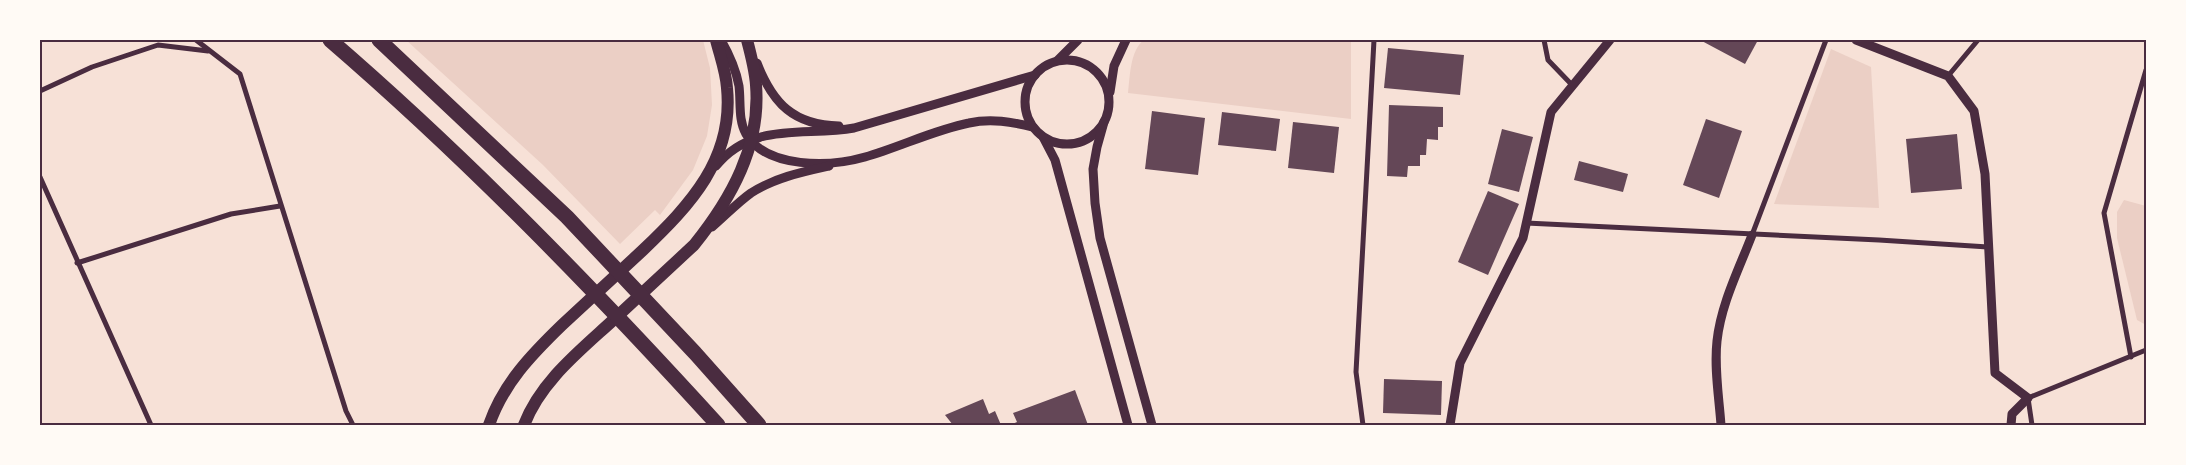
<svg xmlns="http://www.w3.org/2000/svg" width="2186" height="465" font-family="'Archivo Narrow',sans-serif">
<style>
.green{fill:#ebcfc5}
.building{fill:#644757}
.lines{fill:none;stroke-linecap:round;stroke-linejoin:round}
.minor{stroke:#4a2c40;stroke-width:5}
.tertiary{stroke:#4a2c40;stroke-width:9}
.primary{stroke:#4a2c40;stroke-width:12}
.motorway{stroke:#4a2c40;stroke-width:15}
.neatline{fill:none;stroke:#4a2c40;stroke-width:2}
</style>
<rect width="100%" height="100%" fill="#f7e1d7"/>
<g class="green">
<polygon points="406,40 703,40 710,68 712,105 707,136 693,170 660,215 655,210 620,244 543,165"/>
<path d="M1144 40H1351V119L1128 93C1130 77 1130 50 1144 40Z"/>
<polygon points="1831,49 1871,67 1879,208 1774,204"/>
<polygon points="2124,200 2146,206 2146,325 2137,320 2117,238 2117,212"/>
</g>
<g class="building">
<polygon points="1700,40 1758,40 1745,64"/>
<polygon points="1388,48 1464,55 1460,95 1384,88"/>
<polygon points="1389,105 1443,107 1443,127 1438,127 1438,140 1427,139 1426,155 1420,155 1420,166 1408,166 1407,177 1387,176"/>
<polygon points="1152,111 1205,118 1198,175 1145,169"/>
<polygon points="1222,112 1280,119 1276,151 1218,145"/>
<polygon points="1706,119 1742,131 1719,198 1683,185"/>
<polygon points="1293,122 1339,127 1334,173 1288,168"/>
<polygon points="1502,129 1533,137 1519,192 1488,184"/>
<polygon points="1957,134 1962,189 1911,193 1906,139"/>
<polygon points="1579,161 1628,174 1623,192 1574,180"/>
<polygon points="1488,191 1519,204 1488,275 1458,262"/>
<polygon points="1384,379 1442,381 1441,415 1383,413"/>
<polygon points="1075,390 1088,425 1010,425 1017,422 1013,413"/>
<polygon points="983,399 989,414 995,411 1001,425 953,425 945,415"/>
</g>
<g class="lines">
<g class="minor">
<polyline points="196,40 240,74 346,411 353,425"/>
<polyline points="1544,40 1548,60 1573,86"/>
<polyline points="1948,76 1978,40"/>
<polyline points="40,91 92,67 158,45 208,51"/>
<polyline points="40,177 151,425"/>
<polyline points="1526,223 1879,240 1988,247"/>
<polyline points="1752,235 1826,40"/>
<polyline points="77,263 231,214 280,206"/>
<polyline points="2131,357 2104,213 2146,70"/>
<polyline points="1363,425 1356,372 1374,40"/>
<polyline points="2032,425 2028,398 2146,350"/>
</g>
<g class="tertiary">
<path d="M721 40C729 54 736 69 739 86 741 102 738 120 746 134 767 169 830 167 865 157 900 147 934 130 969 123 991 118 1012 122 1033 127"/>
<polyline points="1856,40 1948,76 1974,111 1985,174 1995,373 2028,398 2012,414 2011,425"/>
<circle cx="1067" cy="102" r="42"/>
<polyline points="1058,60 1078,40"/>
<path d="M757 63C773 104 794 125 839 126"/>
<polyline points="1110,92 1114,66 1126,40"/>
<polyline points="1104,122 1097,147 1093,169 1095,203 1100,238 1152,425"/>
<polyline points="1043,137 1055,160 1128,425"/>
<path d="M716 166C752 121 805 137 854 128L1035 75"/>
<path d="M712 227C725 216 737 203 751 193 774 178 802 172 829 166"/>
<polyline points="1450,425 1460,363 1523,238 1551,112 1610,40"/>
<path d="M1721 425C1719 397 1714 368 1717 341 1721 304 1739 269 1752 235"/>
</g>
<g class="primary">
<path d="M489 425C503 384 531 355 562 325 589 300 616 275 643 250 690 205 734 159 727 88 726 72 720 56 716 40"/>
<path d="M524 425C540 383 577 353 610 323 638 297 666 271 694 245 731 199 761 146 756 85 755 70 751 55 747 40"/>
</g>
<g class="motorway">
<path d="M330 40C468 159 595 290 718 425"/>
<polyline points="379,40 567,217 695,353 759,425"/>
</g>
</g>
<rect width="2186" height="465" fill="none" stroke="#fffaf5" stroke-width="82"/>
<rect x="41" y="41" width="2104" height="383" class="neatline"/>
</svg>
